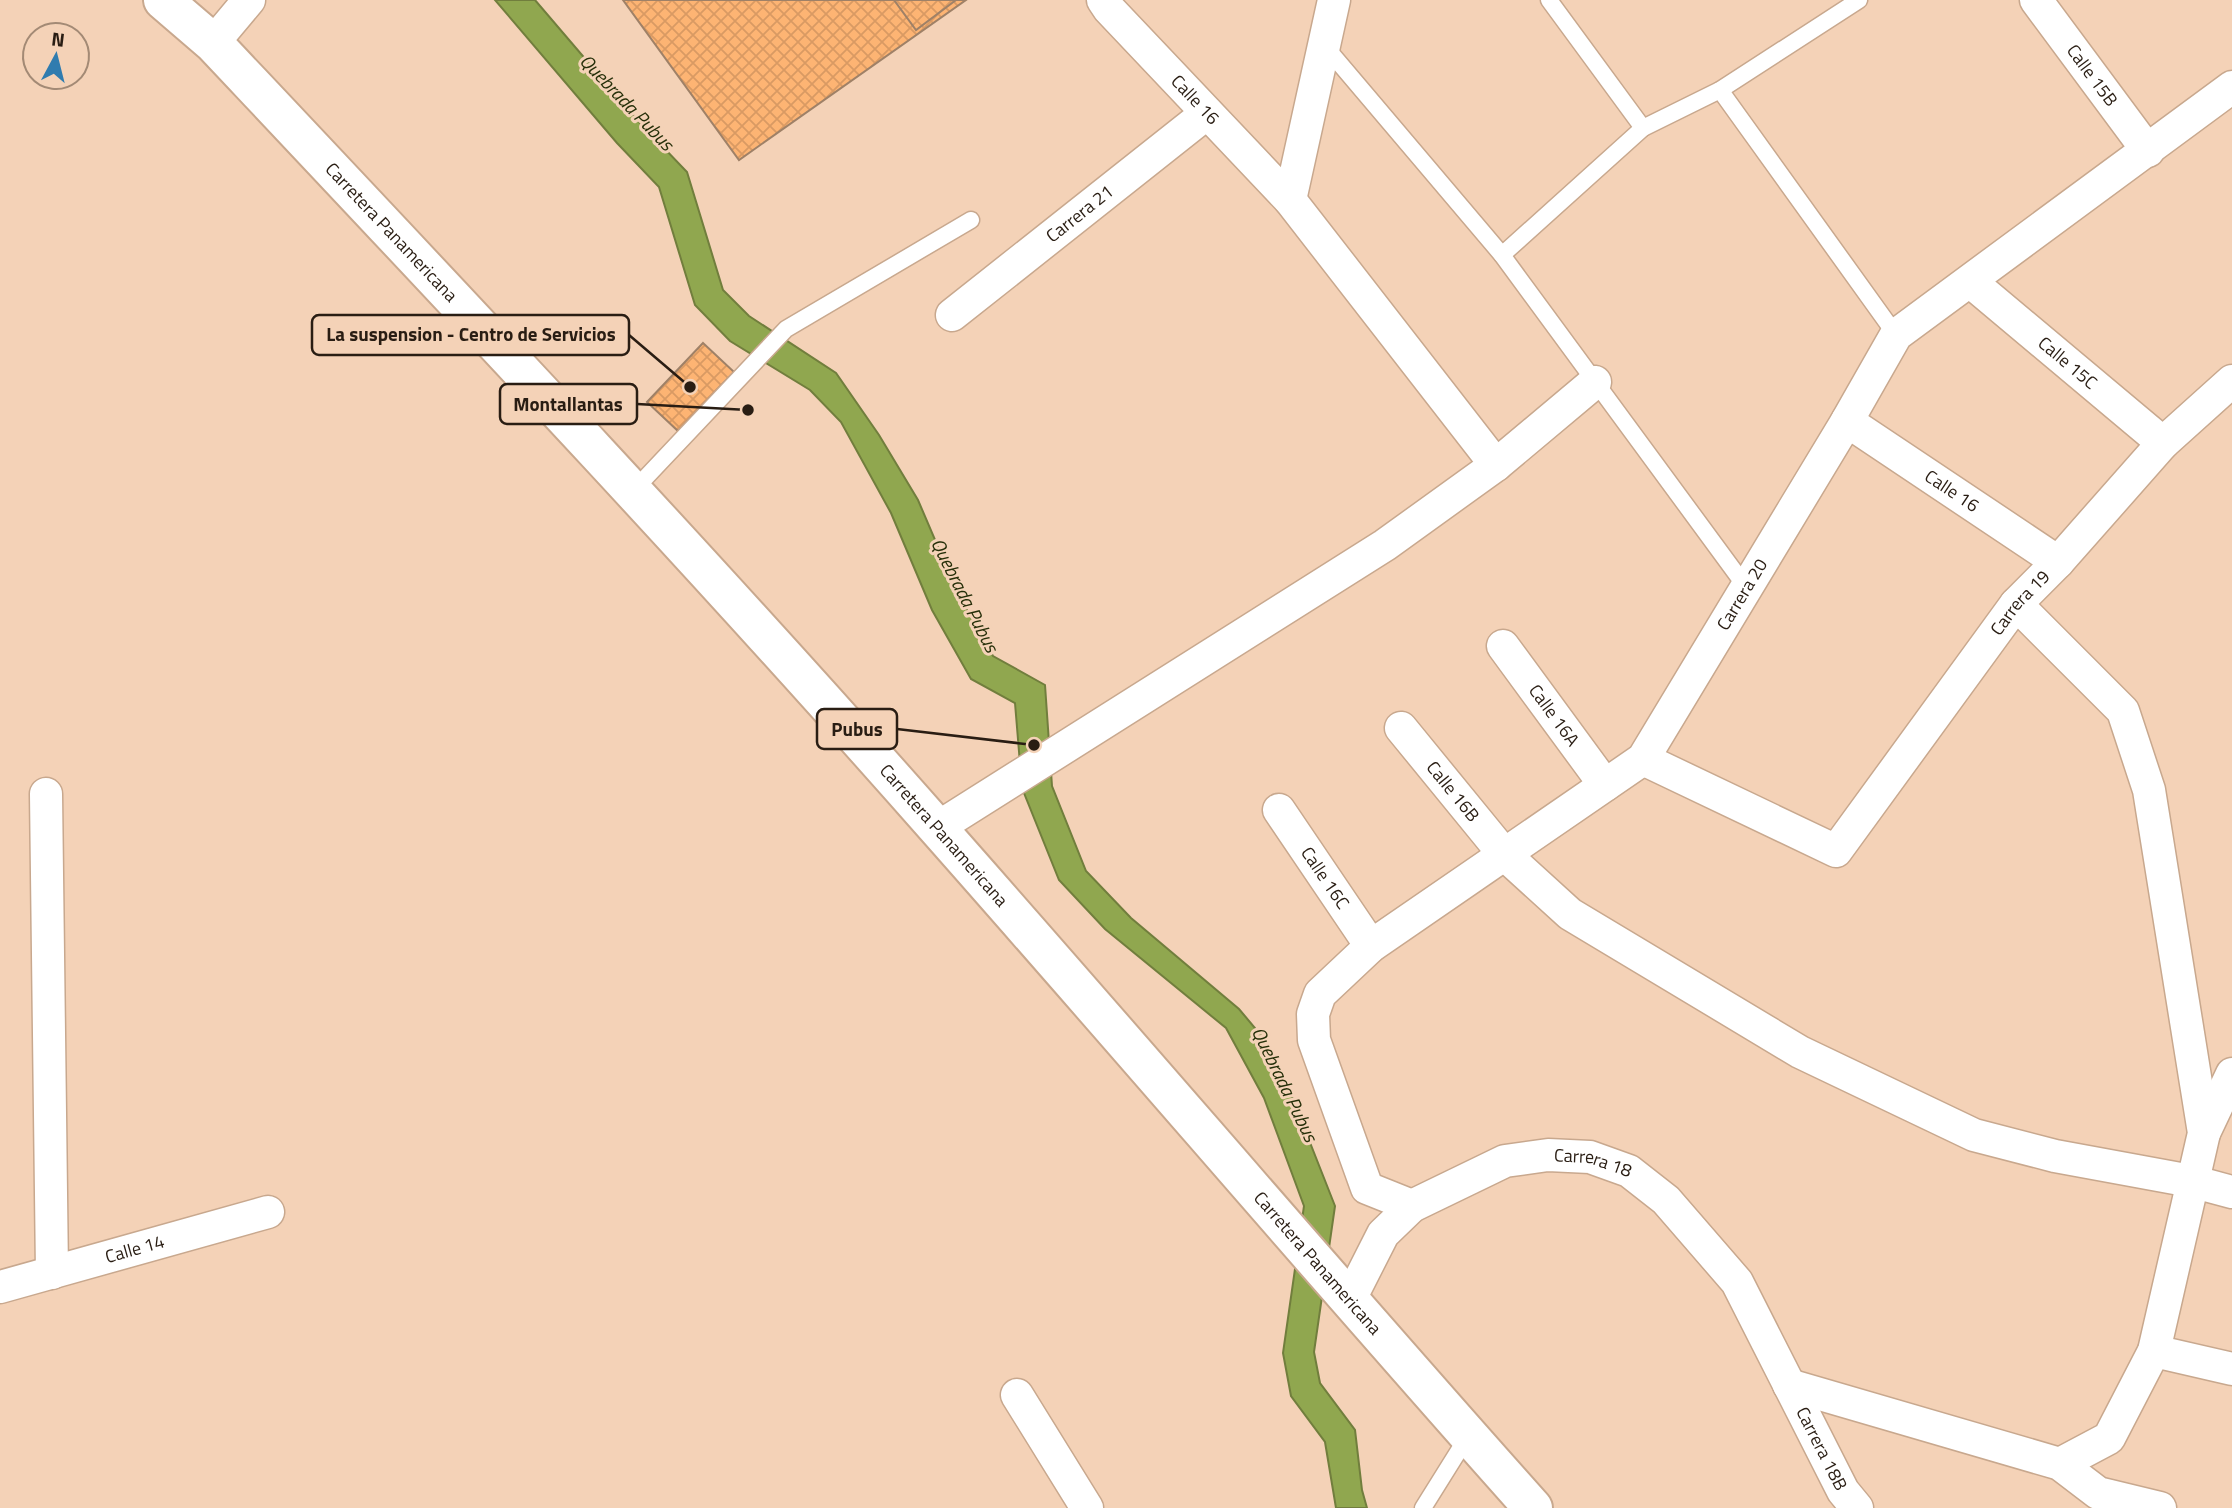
<svg xmlns="http://www.w3.org/2000/svg" width="2232" height="1508" font-family="'Titillium Web',sans-serif">
<style>
.water{fill:#90a74f;stroke:#717e3d;stroke-width:2}
.building{fill:url(#building-cross-hatch);stroke:#9f8167;stroke-width:2}
.lines{fill:none;stroke-linecap:round;stroke-linejoin:round}
.lane-casing{stroke:#c8a88e;stroke-width:19}
.street-casing{stroke:#c8a88e;stroke-width:35}
.highway-casing{stroke:#c8a88e;stroke-width:42}
.lane{stroke:#fff;stroke-width:16}
.street{stroke:#fff;stroke-width:32}
.highway{stroke:#fff;stroke-width:38}
.labels{text-anchor:middle;stroke-width:6;stroke-linejoin:round;paint-order:stroke}
.street-label{font-size:18px;fill:#291d13;stroke:#f4d2b7}
.water-label{font-size:19px;font-style:italic;fill:#262f09;stroke:#f4d2b7}
.leader{fill:none;stroke:#291d13;stroke-width:2.5}
.callout-dot{fill:#291d13;stroke:#f4d2b7;stroke-width:2.5}
.callout{fill:#f4d2b7;stroke:#291d13;stroke-width:2.5}
.callout-label{font-size:19px;text-anchor:middle;font-weight:bold;fill:#291d13}
</style>
<defs>
<pattern id="building-cross-hatch" width="8" height="8" patternUnits="userSpaceOnUse" patternTransform="scale(1.75)"><rect width="8" height="8" fill="#fdb473"/><path d="M0 0l8 8M0 8l8-8" fill="none" stroke="#d99a63"/></pattern>
</defs>
<rect width="100%" height="100%" fill="#f4d2b7"/>
<polygon class="water" points="495,0 535,0 640,123 687,172 723,290 749,316 836,373 879,435 918,500 959,596 993,656 1045,685 1052,786 1086,871 1131,918 1239,1009 1265,1040 1292,1097 1335,1206 1314,1352 1320,1383 1355,1430 1362,1490 1367,1508 1336,1508 1325,1442 1291,1396 1283,1353 1304,1206 1264,1098 1226,1028 1105,929 1059,880 1022,788 1015,703 971,679 932,610 891,513 841,422 810,390 730,341 695,305 659,187 617,143"/>
<g class="building">
<polygon points="623,0 966,0 739,160"/>
<polygon points="894,0 956,0 916,30"/>
<polygon points="703,343 734,372 678,431 647,402"/>
</g>
<g class="lines">
<g class="lane-casing">
<g id="lane">
<polyline points="1549,0 1643,128"/>
<polyline points="1324,45 1502,255 1746,587"/>
<polyline points="1720,90 1896,335"/>
<polyline points="1502,255 1643,128 1720,90 1859,0"/>
<polyline points="633,491 786,329 971,220"/>
<polyline points="1423,1508 1468,1436"/>
</g>
</g>
<g class="street-casing">
<g id="street">
<path id="s1" d="M1103 0 1109 9 1290 200 1496 465"/>
<path id="s2" d="M2036 0 2148 151"/>
<polyline points="213,43 249,0"/>
<polyline points="1290,200 1334,0"/>
<path id="s3" d="M1971 282 2163 443"/>
<path id="s4" d="M952 315 1207 113"/>
<path id="s5" d="M1847 421 2058 562"/>
<polyline points="2016,604 2123,711 2149,790 2204,1133 2154,1351 2109,1438 2060,1464"/>
<path id="s6" d="M1503 646 1605 785"/>
<path id="s7" d="M1401 728 1504 854 1570 914 1800 1052 1974 1135 2055 1156 2191 1181 2232 1192"/>
<path id="s8" d="M1643 759 1836 851 2016 604 2058 562 2163 443 2232 381"/>
<polyline points="46,794 52,1273"/>
<path id="s9" d="M1279 810 1371 946"/>
<polyline points="937,828 1385,545 1496,465 1595,382"/>
<polyline points="2204,1133 2232,1074"/>
<path id="s10" d="M1412 1206 1367 1188 1314 1040 1313 1014 1320 994 1371 946 1643 759 1847 421 1896 335 2232 87"/>
<path id="s11" d="M0 1287 268 1212"/>
<path id="s12" d="M1349 1301 1383 1234 1412 1206 1505 1161 1548 1155 1590 1157 1629 1171 1666 1200 1737 1282 1843 1491 1857 1508"/>
<polyline points="2154,1351 2232,1369"/>
<polyline points="1789,1385 2060,1464 2098,1493 2160,1508"/>
<polyline points="1017,1395 1087,1508"/>
</g>
</g>
<g class="highway-casing">
<g id="highway">
<path id="s13" d="M163 0 213 43C458 303 703 562 939 830 1138 1055 1333 1284 1533 1508"/>
</g>
</g>
<use href="#lane" class="lane"/>
<use href="#street" class="street"/>
<use href="#highway" class="highway"/>
</g>
<g class="labels">
<g class="street-label">
<text dy="6" stroke="none"><textPath href="#s2" startOffset="94">Calle 15B</textPath></text>
<text dy="6" stroke="none"><textPath href="#s1" startOffset="136">Calle 16</textPath></text>
<text dy="6" stroke="none"><textPath href="#s4" startOffset="163">Carrera 21</textPath></text>
<text dy="6" stroke="none"><textPath href="#s13" startOffset="326">Carretera Panamericana</textPath></text>
<text dy="6" stroke="none"><textPath href="#s3" startOffset="126">Calle 15C</textPath></text>
<text dy="6" stroke="none"><textPath href="#s5" startOffset="126">Calle 16</textPath></text>
<text dy="6" stroke="none"><textPath href="#s10" startOffset="845">Carrera 20</textPath></text>
<text dy="6" stroke="none"><textPath href="#s8" startOffset="523">Carrera 19</textPath></text>
<text dy="6" stroke="none"><textPath href="#s6" startOffset="86">Calle 16A</textPath></text>
<text dy="6" stroke="none"><textPath href="#s7" startOffset="82">Calle 16B</textPath></text>
<text dy="6" stroke="none"><textPath href="#s13" startOffset="1144">Carretera Panamericana</textPath></text>
<text dy="6" stroke="none"><textPath href="#s9" startOffset="82">Calle 16C</textPath></text>
<text dy="6" stroke="none"><textPath href="#s12" startOffset="308">Carrera 18</textPath></text>
<text dy="6" stroke="none"><textPath href="#s11" startOffset="140">Calle 14</textPath></text>
<text dy="6" stroke="none"><textPath href="#s13" startOffset="1712">Carretera Panamericana</textPath></text>
<text dy="6" stroke="none"><textPath href="#s12" startOffset="688">Carrera 18B</textPath></text>
</g>
<g class="water-label">
<text transform="translate(627 102) rotate(46)" y="7">Quebrada Pubus</text>
<text transform="translate(965 595) rotate(63)" y="7">Quebrada Pubus</text>
<text transform="translate(1285 1084) rotate(64)" y="7">Quebrada Pubus</text>
</g>
</g>
<path class="leader" d="M690 387L629 335M748 410L637 404M1034 745L897 729"/>
<g class="callout-dot">
<circle cx="690" cy="387" r="7"/>
<circle cx="748" cy="410" r="7"/>
<circle cx="1034" cy="745" r="7"/>
</g>
<g class="callout">
<rect x="312" y="315" width="317" height="40" rx="7"/>
<rect x="500" y="384" width="137" height="40" rx="7"/>
<rect x="817" y="709" width="80" height="40" rx="7"/>
</g>
<g class="callout-label">
<text x="471" y="341">La suspension - Centro de Servicios</text>
<text x="568" y="411">Montallantas</text>
<text x="857" y="736">Pubus</text>
</g>
<g transform="translate(56 56) rotate(7)"><circle r="33" fill="#f4d2b7" stroke="#a38a75" stroke-width="2"/>
<path d="M0-5L12 26L0 18L-12 26Z" fill="#307caf"/>
<text y="-10" font-size="19" font-weight="bold" text-anchor="middle" fill="#291d13">N</text>
</g>
</svg>
